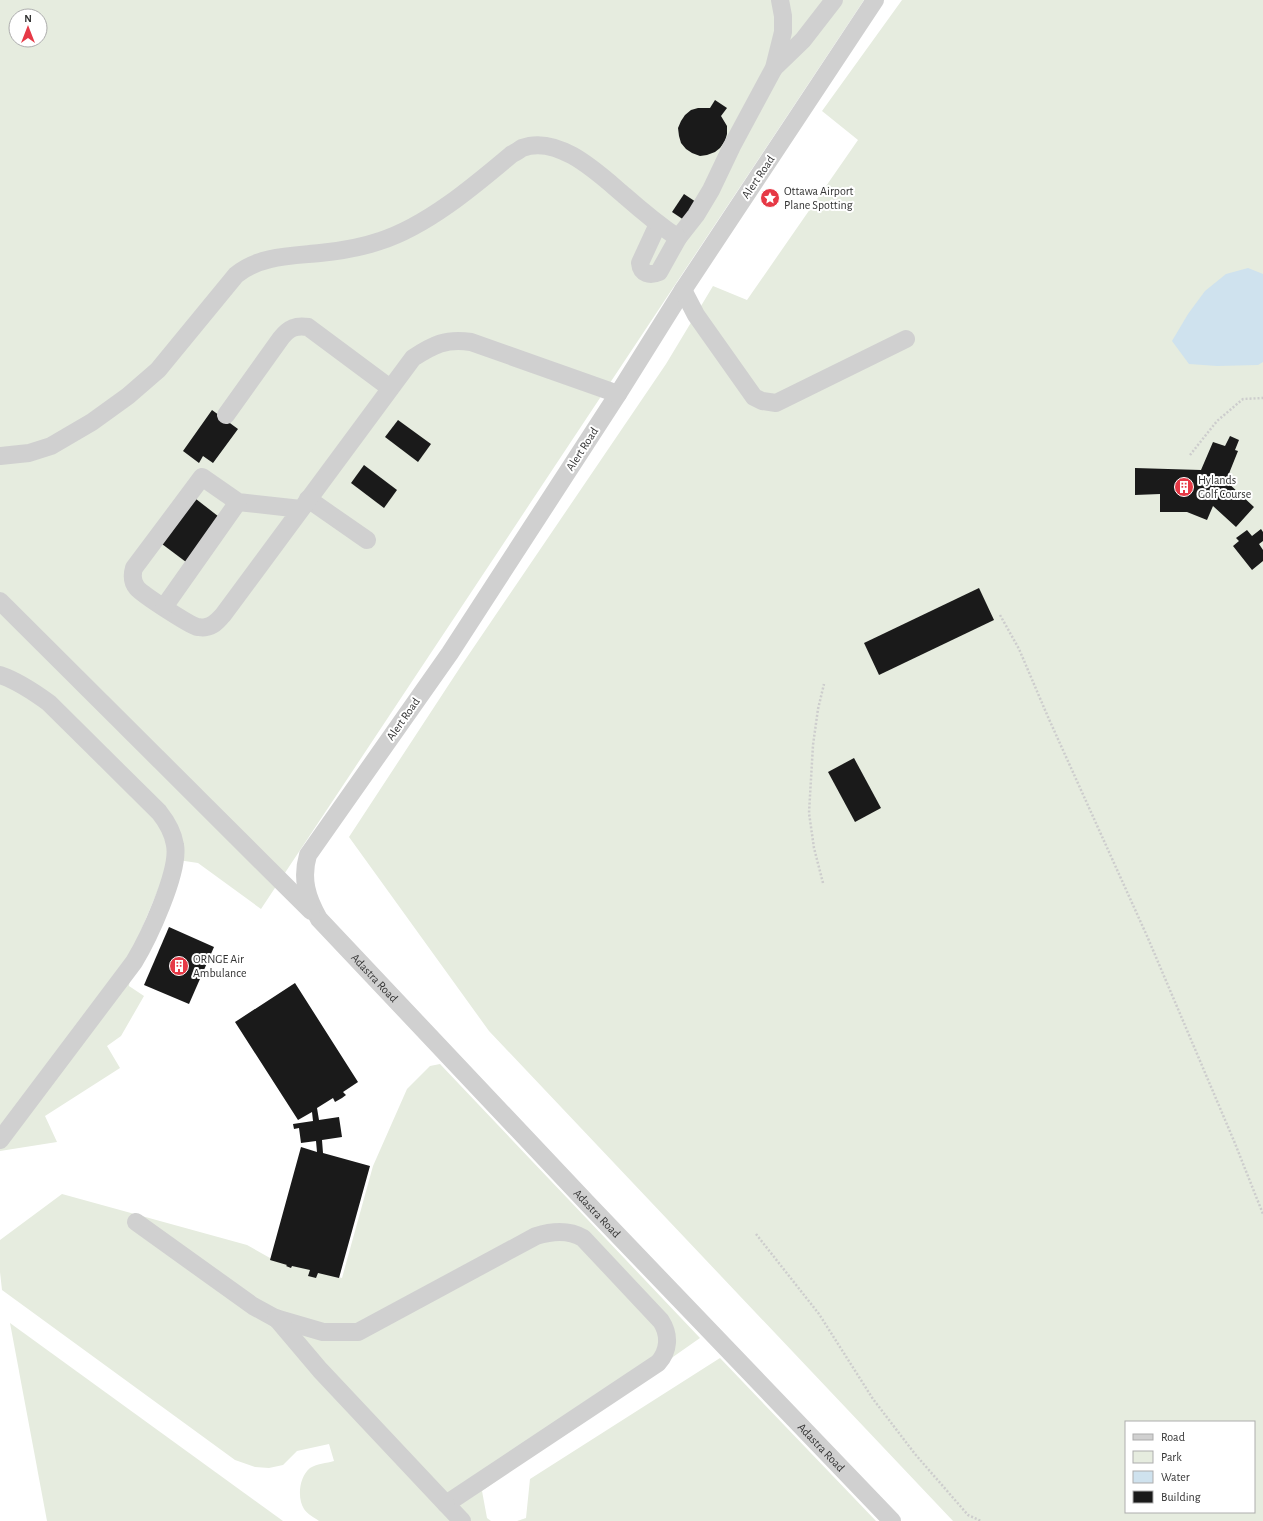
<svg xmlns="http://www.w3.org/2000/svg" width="1263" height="1521" font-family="'Alegreya Sans',sans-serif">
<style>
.green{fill:#e6ecdf;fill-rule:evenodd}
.water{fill:#cfe2ee}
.building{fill:#1a1a1a}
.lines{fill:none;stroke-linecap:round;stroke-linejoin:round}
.path{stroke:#cdcdcd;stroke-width:2.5;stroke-dasharray:2 2;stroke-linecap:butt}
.minor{stroke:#d0d0d0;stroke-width:18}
.labels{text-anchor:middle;stroke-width:4;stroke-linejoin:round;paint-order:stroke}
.street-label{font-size:12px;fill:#333;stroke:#fff}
.poi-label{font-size:12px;fill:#333;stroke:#fff;text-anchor:start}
</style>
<rect width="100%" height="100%" fill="#fff"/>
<g class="green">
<path d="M0 0H864L261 909 198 863 171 859 134 947 129 986 144 996 121 1036 107 1046 120 1068 45 1116 57 1142 0 1151ZM16 16H40V40H16Z"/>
<path d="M902 0H1263V1521H953L489 1031 349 837 461 666 666 364 713 286 747 300 858 140 822 111ZM1126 1422H1254V1512H1126Z"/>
<path d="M440 1064 700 1338 482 1491 487 1518 491 1521H319C315 1518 307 1514 304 1509 297 1498 299 1477 310 1468 316 1464 327 1463 334 1461L329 1444 297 1451 283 1465 269 1468 255 1467 235 1460 2 1290 0 1272V1240L62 1194 247 1245 270 1258 342 1278 373 1166 407 1089 430 1066Z"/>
<polygon points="10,1323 283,1521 47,1521"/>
<polygon points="720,1358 876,1521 517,1521 526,1518 530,1479"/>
</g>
<polygon class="water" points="1248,268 1263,274 1263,362 1258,365 1217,366 1189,364 1172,341 1188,314 1205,291 1226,274"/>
<g class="building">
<polygon points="715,100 727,108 721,116 727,126 727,134 725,141 720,148 715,152 707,155 700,156 692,153 686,149 681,143 679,136 678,128 681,121 685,115 691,110 698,108 710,108"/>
<polygon points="684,194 696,202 684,220 672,212"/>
<polygon points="212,410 238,429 213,463 203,456 199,463 183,451"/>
<polygon points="398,420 431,444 418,462 385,437"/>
<polygon points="1230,436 1239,440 1235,450 1238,451 1226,481 1254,507 1236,527 1213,506 1207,520 1187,512 1160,512 1160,494 1135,495 1135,468 1201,470 1213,442 1225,446"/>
<polygon points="364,465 397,490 384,508 351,483"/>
<polygon points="196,499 223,520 190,565 162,544"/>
<polygon points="1261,529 1263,532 1263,541 1259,544 1263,550 1263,561 1252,570 1233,546 1239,541 1236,538 1247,530 1252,536"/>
<polygon points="979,588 994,620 879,675 864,643"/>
<polygon points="854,758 881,808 855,822 828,772"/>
<polygon points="169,927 214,947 189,1004 144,985"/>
<polygon points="295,983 358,1082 343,1092 346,1095 342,1098 335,1102 333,1098 317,1108 319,1120 339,1117 342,1137 322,1140 323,1153 370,1166 339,1278 318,1273 316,1278 308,1276 310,1270 292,1266 291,1268 286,1266 287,1265 270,1260 301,1147 317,1152 316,1141 301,1143 299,1128 294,1129 293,1124 313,1121 312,1112 298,1120 235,1022"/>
</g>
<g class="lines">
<g class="path">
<polyline points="1190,455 1217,421 1243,399 1263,398"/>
<polyline points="1000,615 1019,649 1048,717 1147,936 1234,1141 1263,1214"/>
<polyline points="823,883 814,848 809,813 813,745 818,709 824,684"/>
<polyline points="756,1234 819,1314 873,1399 915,1454 968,1515 981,1521"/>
</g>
<g class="minor">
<path id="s1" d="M875 0 683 290 618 394 450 653 308 855C301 879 307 898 319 919L589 1205 892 1521"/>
<polyline points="774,68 803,40 834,0"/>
<path d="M658 224 640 263C641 274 650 276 659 272L678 238 696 215 711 190 732 146 774 68 783 32V16L780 0"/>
<polyline points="683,290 696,315 754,397 762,401 776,403 906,339"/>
<path d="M226 415 281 338C289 328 296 325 308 327L390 388"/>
<path d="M0 456 29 453 51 446 92 422 128 396 158 370 236 275C259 256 290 256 320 253 340 251 360 248 380 241 427 226 474 186 512 154 515 153 519 150 522 148 559 134 600 175 625 196 642 211 659 225 678 238"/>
<polyline points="308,499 367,540"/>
<path d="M301 509 238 502 202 477 134 568C132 575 132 582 137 588 143 595 188 624 197 627 199 627 203 628 206 627 214 626 218 620 223 615L413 358C433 345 446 338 471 342L618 394"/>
<polyline points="0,601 311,911"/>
<polyline points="164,607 238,502"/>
<path d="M0 675C18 681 34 692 49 703L159 812C167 822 173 832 175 845 180 871 148 939 134 962L0 1140"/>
<path d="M136 1222 253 1306 275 1318 323 1332H358L536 1236C552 1231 568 1229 583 1238L661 1321C670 1335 669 1351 658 1363L446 1504 462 1521"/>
<polyline points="276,1318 320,1370 446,1504"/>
</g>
</g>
<defs>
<g id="sight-disc" transform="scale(1)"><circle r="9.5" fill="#e63946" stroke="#fff"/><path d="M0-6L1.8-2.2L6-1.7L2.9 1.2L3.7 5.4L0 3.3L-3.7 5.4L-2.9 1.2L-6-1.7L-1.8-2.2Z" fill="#fff"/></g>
<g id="building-disc" transform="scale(1)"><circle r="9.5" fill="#e63946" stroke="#fff"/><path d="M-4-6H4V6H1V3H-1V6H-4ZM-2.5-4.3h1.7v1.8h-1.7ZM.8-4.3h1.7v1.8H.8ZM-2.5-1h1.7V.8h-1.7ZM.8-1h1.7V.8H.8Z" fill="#fff"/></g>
</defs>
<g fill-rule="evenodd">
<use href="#sight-disc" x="770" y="198"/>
<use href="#building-disc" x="1184" y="487"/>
<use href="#building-disc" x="179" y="966"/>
</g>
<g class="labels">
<g class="street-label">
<text transform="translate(758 177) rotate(-56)" y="4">Alert Road</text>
<text transform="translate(582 449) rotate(-57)" y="4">Alert Road</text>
<text transform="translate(403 719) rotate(-55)" y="4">Alert Road</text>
<text dy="4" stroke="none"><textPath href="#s1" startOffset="1174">Adastra Road</textPath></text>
<text dy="4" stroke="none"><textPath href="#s1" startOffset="1498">Adastra Road</textPath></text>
<text dy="4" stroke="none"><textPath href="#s1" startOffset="1822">Adastra Road</textPath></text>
</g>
<g class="poi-label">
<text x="784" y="195">Ottawa Airport<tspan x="784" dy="14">Plane Spotting</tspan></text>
<text x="1198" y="484">Hylands<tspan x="1198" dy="14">Golf Course</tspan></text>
<text x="193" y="963">ORNGE Air<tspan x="193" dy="14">Ambulance</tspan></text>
</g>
</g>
<rect x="1125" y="1421" width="130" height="92" fill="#ffffff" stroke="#adadad"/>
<rect x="1133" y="1434" width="20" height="6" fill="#d0d0d0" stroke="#adadad"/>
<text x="1161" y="1441" font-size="12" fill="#333333">Road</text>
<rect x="1133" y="1451" width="20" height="12" fill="#e6ecdf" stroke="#adadad"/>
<text x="1161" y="1461" font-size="12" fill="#333333">Park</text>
<rect x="1133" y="1471" width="20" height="12" fill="#cfe2ee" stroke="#adadad"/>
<text x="1161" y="1481" font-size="12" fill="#333333">Water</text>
<rect x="1133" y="1491" width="20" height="12" fill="#1a1a1a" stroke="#adadad"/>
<text x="1161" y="1501" font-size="12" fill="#333333">Building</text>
<g transform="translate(28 28)"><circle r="19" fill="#ffffff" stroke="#adadad"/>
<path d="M0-3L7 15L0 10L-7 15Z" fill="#e63946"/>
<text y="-6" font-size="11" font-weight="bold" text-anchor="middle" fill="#333333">N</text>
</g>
</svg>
